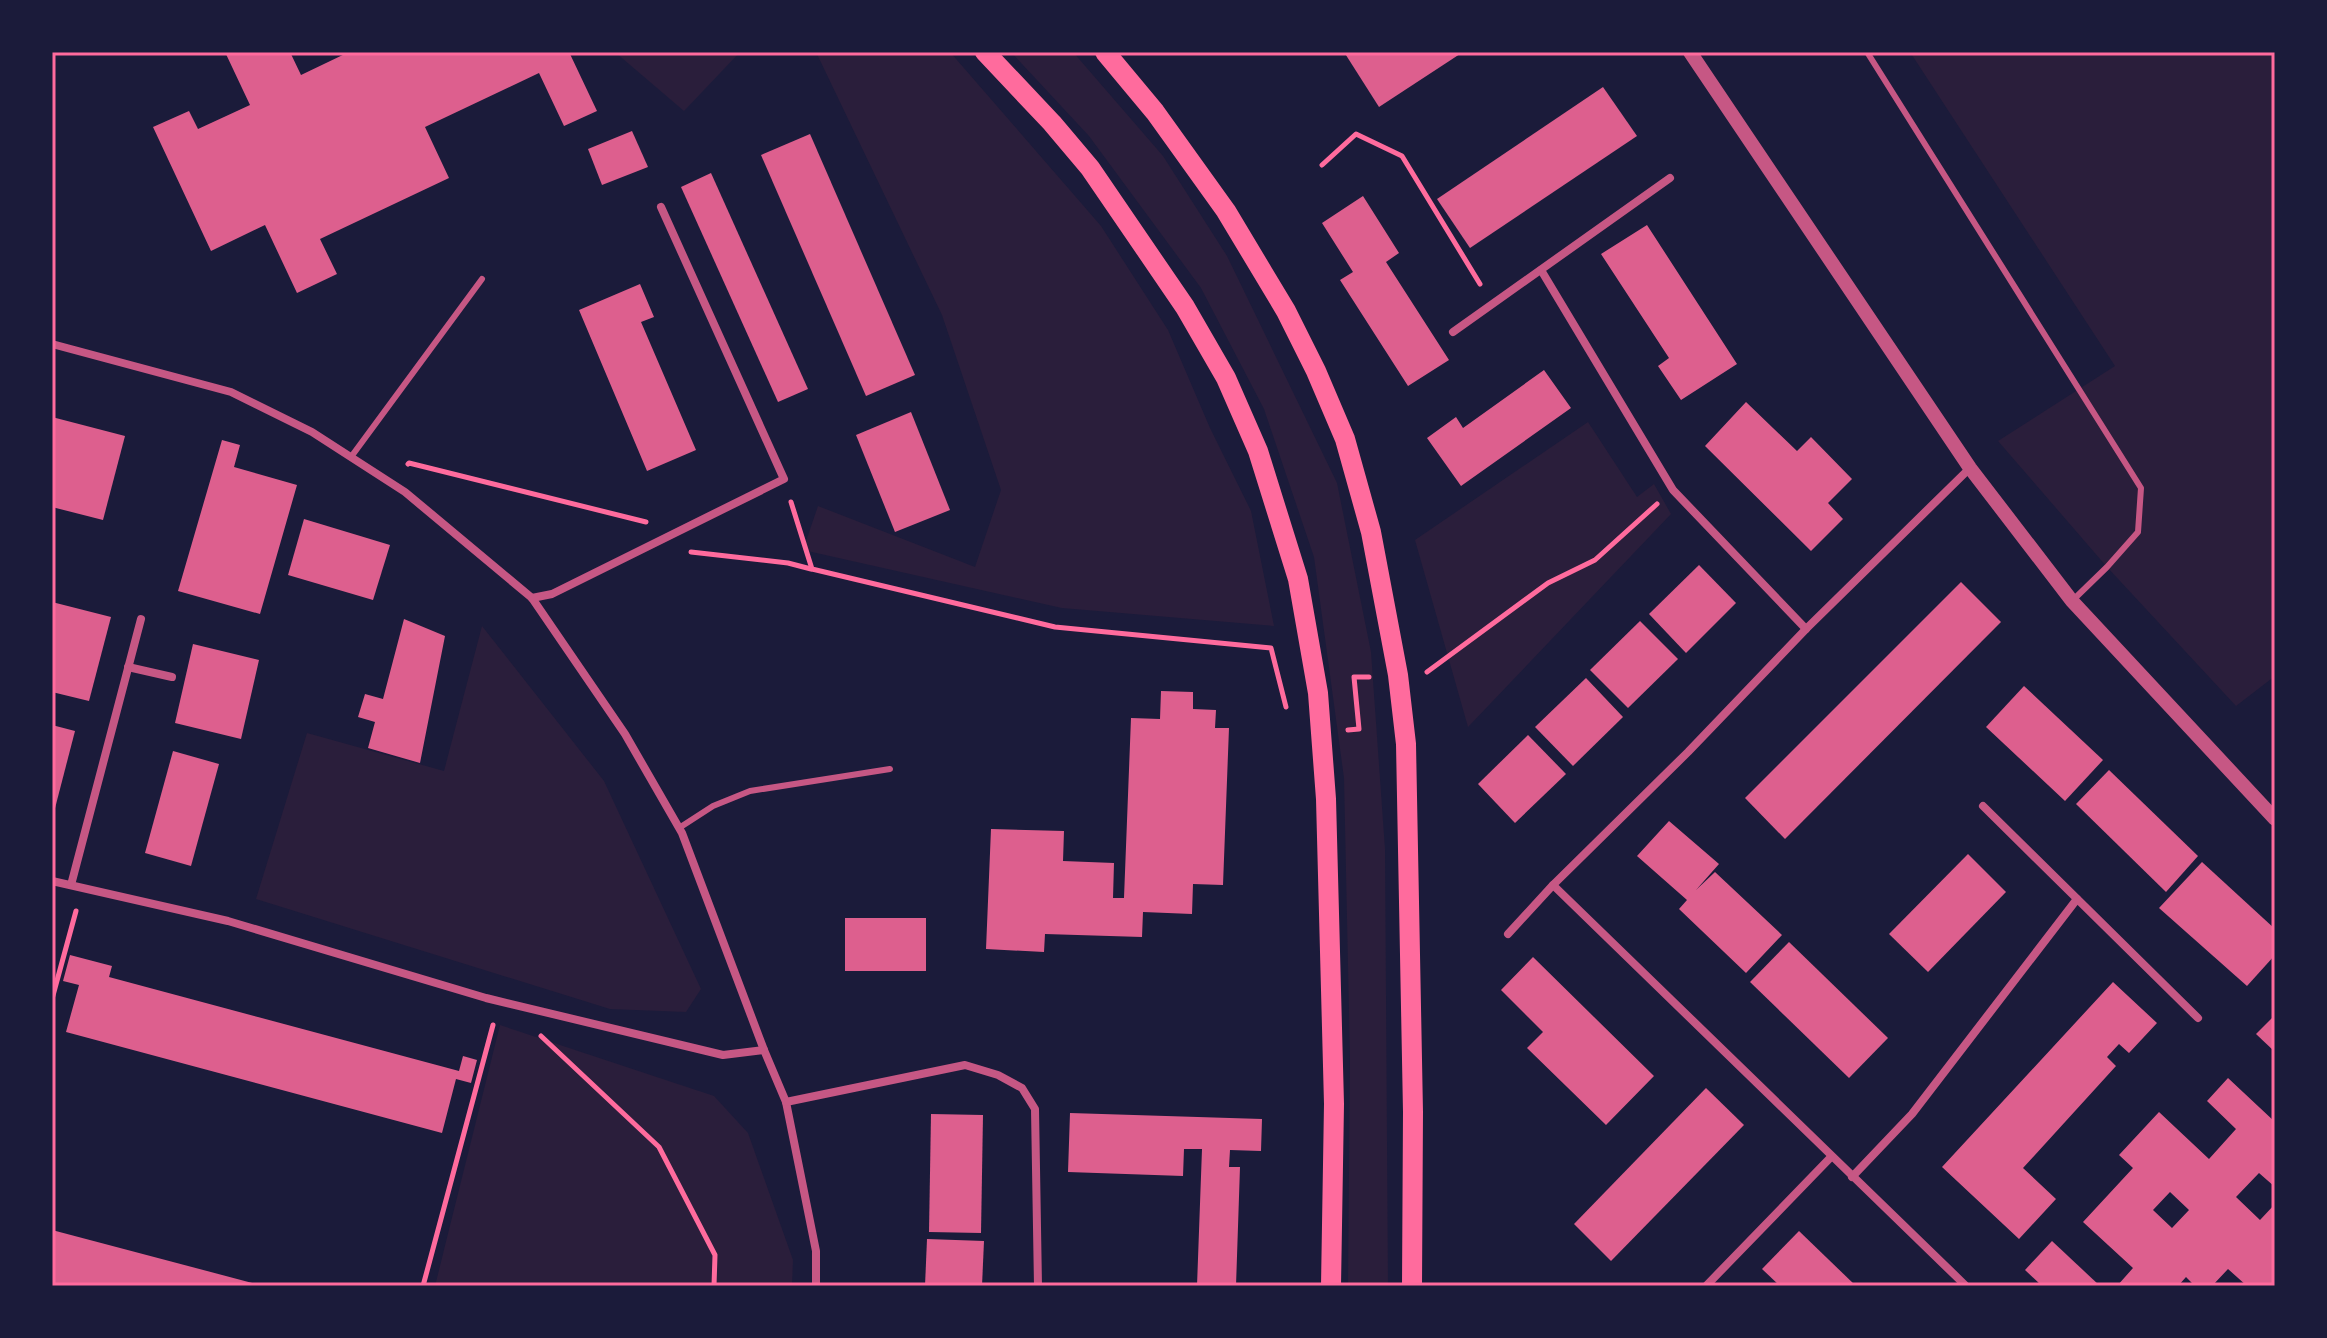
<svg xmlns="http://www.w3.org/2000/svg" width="2327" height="1338" font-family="Helvetica,sans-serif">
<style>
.green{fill:#2a1e3b}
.building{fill:#dd5f8e;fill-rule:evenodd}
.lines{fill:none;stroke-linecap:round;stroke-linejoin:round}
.path{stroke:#ff6b9d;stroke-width:5}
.service{stroke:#c65784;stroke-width:6}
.minor{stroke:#c65784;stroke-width:8}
.tertiary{stroke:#c65784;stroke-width:14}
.primary{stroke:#ff6b9d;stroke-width:20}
.neatline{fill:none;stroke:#ff6b9d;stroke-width:3}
</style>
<rect width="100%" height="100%" fill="#1b1b3a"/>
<g class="green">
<polygon points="615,52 740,52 684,111"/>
<polygon points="816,52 950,52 1101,226 1168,330 1210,428 1251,511 1274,626 1062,608 803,550 818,506 975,567 1001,490 942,315"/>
<polygon points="1011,52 1073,52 1163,156 1227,256 1337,483 1371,652 1385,849 1388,1286 1348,1286 1350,1059 1344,778 1314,557 1264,409 1201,288 1089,136"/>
<polygon points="1910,52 2275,52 2275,676 2236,706 2107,567 1998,441 2115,366"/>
<polygon points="1588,422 1637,497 1654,484 1671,514 1468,727 1415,540"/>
<polygon points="482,626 604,781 701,989 686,1012 610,1009 256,899 307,733 444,771"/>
<polygon points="500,1025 714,1096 748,1133 793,1260 792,1286 435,1286"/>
</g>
<g class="building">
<polygon points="225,52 290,52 301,75 349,52 576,52 570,54 597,111 564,126 539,73 425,127 449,178 320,239 337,274 297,293 265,225 211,251 153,127 189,111 198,129 250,105"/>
<polygon points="1344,52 1463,52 1379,107"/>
<polygon points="1603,87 1637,136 1470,248 1437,199"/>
<polygon points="632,131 648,167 602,185 588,149"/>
<polygon points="810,134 915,375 866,396 761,155"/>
<polygon points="711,173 808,389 778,402 681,187"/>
<polygon points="1363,196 1399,253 1386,262 1449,360 1408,386 1340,280 1353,272 1322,223"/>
<polygon points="1647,225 1737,364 1681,400 1658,366 1669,358 1601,254"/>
<polygon points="640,284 654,317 641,322 696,450 647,471 579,310"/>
<polygon points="1544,370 1571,408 1461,486 1427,438 1456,417 1463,428"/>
<polygon points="1746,402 1797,451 1811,437 1852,479 1828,503 1843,519 1811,551 1705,446"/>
<polygon points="911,412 950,510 895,532 856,435"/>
<polygon points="52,417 125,436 103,520 52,507"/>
<polygon points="222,440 240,445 234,467 297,485 260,614 178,591"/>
<polygon points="304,519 390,545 373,600 288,575"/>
<polygon points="1699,565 1736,603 1686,653 1649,614"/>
<polygon points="1961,582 2001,622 1785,839 1745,798"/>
<polygon points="52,602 111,617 89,701 52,692"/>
<polygon points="404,619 445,636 420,763 368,748 375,722 358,717 365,694 383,699"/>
<polygon points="1640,621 1678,659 1628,708 1590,670"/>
<polygon points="193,644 259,660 241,739 175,723"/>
<polygon points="1586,678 1623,717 1573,766 1535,727"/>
<polygon points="2024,686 2103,760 2065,801 1986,727"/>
<polygon points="1161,691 1193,692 1193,709 1216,710 1215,728 1229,728 1223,885 1193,884 1192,914 1143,912 1142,937 1045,934 1044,952 986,949 991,829 1064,831 1063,861 1114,863 1113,898 1124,898 1131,718 1160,719"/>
<polygon points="52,725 75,731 53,816 52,816"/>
<polygon points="1528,735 1566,774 1515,823 1478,784"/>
<polygon points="173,751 219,764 191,866 145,853"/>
<polygon points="2109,770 2198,856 2166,892 2076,804"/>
<polygon points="1669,821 1719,864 1696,890 1715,872 1782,935 1746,973 1679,909 1687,900 1637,856"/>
<polygon points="1968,854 2006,892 1928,972 1889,934"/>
<polygon points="2202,862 2275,929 2275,955 2247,986 2159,908"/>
<rect x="845" y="918" width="81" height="53"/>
<polygon points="1789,942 1888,1038 1849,1078 1750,982"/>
<polygon points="70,955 112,966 109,977 459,1071 463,1056 477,1060 471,1083 456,1079 442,1133 66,1032 79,985 63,981"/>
<polygon points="1533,957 1654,1076 1606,1125 1527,1048 1543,1032 1501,990"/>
<polygon points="2113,982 2157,1023 2129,1053 2119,1044 2107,1057 2116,1066 2023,1168 2056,1199 2019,1239 1942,1167"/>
<polygon points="2275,1015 2275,1052 2256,1034"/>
<path d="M2228 1078 2275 1122V1187L2259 1173 2236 1197 2260 1220 2275 1204V1286H2247L2228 1269 2212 1286H2195L2186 1277 2178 1286H2117L2133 1268 2083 1222 2133 1168 2119 1155 2159 1112 2209 1159 2236 1129 2207 1101ZM2170 1192 2189 1210 2172 1228 2153 1210Z"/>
<polygon points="1706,1088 1744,1125 1611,1261 1574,1224"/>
<polygon points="1070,1113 1262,1119 1261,1151 1230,1150 1229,1167 1240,1167 1236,1286 1197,1286 1202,1149 1184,1149 1183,1176 1068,1172"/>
<polygon points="931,1114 983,1115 981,1233 929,1232"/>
<polygon points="52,1230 260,1285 260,1286 52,1286"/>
<polygon points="1799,1231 1856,1286 1780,1286 1762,1269"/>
<polygon points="927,1239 984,1241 982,1286 925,1286"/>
<polygon points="2052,1241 2100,1286 2042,1286 2025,1270"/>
</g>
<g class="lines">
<g class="path">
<polyline points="1322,165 1356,134 1402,156 1480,284"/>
<polyline points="408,464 409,463 646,522"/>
<polyline points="791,502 812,569 1055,627 1271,648 1286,707"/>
<polyline points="691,552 788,563 811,569"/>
<polyline points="1427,672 1548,583 1595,560 1657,504"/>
<polyline points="1348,730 1359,729 1354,677 1369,677"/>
<polyline points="52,999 76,911"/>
<polyline points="541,1036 659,1147 715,1255 714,1286"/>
<polyline points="423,1286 493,1025"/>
</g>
<g class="service">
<polyline points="1867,52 2141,488 2138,532 2107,567 2072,601"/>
<polyline points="351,457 482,279"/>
<polyline points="679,828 713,806 750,791 890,769"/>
</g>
<g class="minor">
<polyline points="1541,270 1673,490 1806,629"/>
<polyline points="1453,332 1670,178"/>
<polyline points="52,344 231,392 312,432 405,492 532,598 625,734 682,833 764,1050 786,1102 816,1251 816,1286"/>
<polyline points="532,598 552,594 784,479 661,207"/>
<polyline points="128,667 172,677"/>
<polyline points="1983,806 2198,1018"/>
<polyline points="52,881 228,921 486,998 723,1055 764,1050"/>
<polyline points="71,885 141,619"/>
<polyline points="1553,885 1966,1286"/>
<polyline points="1508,934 1553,885 1688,752 1806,629 1970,468"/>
<polyline points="786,1102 965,1065 998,1075 1022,1088 1035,1109 1038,1286"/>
<polyline points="1852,1177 1912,1114 2077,899"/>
<polyline points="1706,1286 1831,1157"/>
</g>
<polyline class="tertiary" points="1690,52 1970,468 2072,601 2275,819"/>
<g class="primary">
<polyline points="985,52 1052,123 1090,168 1185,307 1226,378 1258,451 1298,579 1318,693 1326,799 1334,1104 1331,1286"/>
<polyline points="1105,52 1155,112 1226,211 1286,311 1316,371 1345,439 1371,532 1398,675 1406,744 1413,1112 1412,1286"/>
</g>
</g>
<rect width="2327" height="1338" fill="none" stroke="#1b1b3a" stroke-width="108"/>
<rect x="54" y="54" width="2219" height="1230" class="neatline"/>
</svg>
